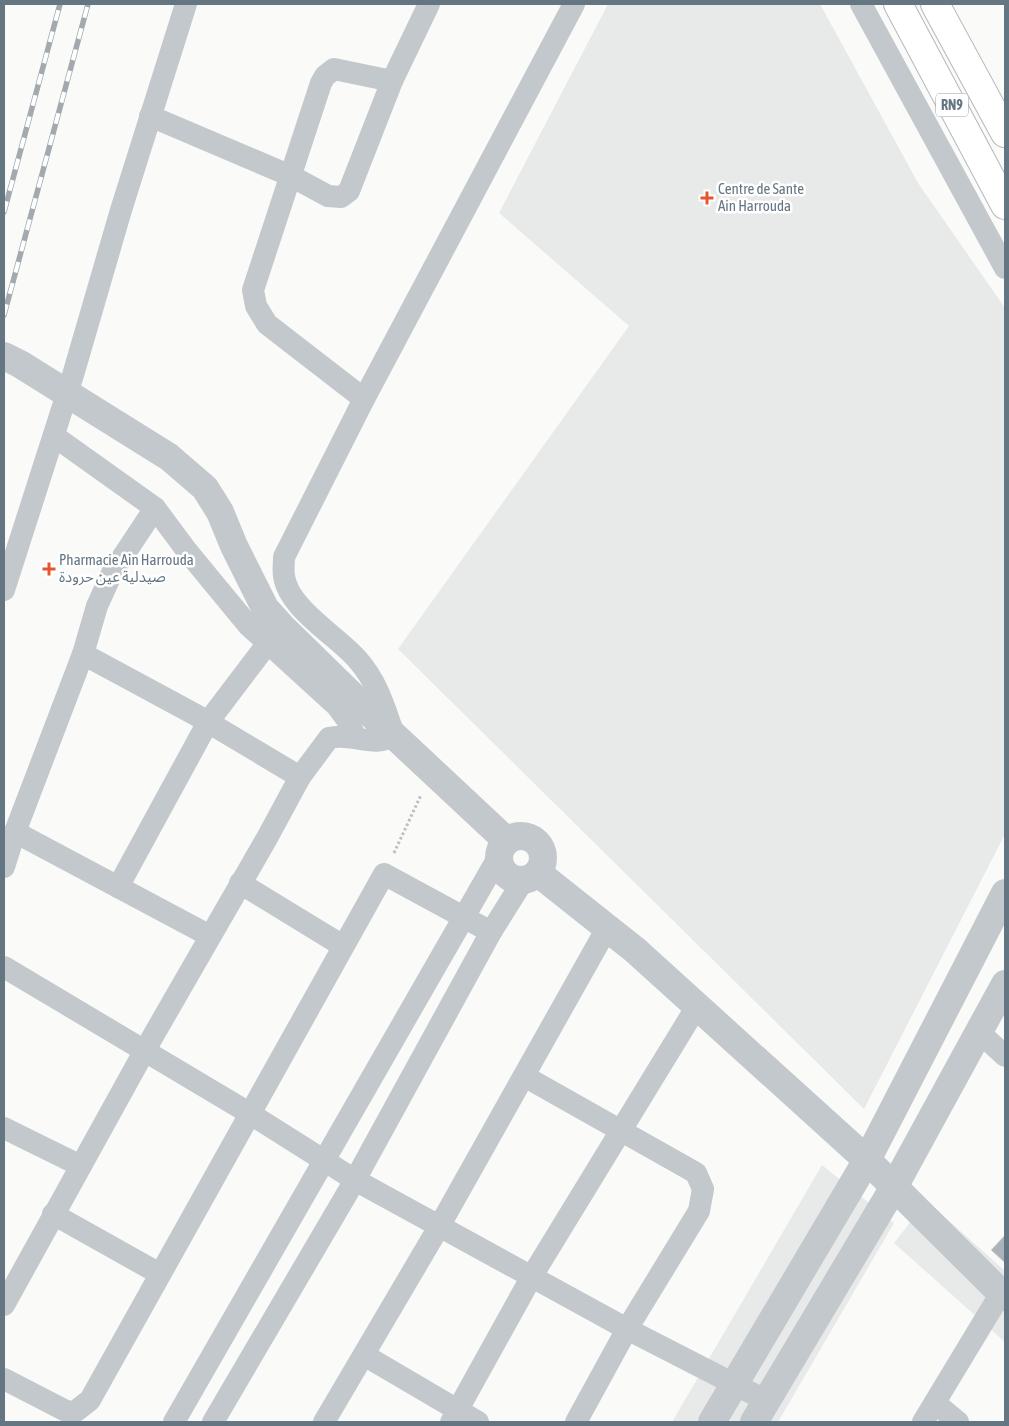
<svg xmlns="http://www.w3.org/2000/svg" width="1009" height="1426" font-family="'Asap Condensed','Noto Sans Arabic',sans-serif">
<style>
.built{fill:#e8e9e9}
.building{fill:#aab3b9;stroke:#dcdcda}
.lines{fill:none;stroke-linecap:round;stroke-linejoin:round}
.trunk-casing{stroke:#b4b9bd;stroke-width:30}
.path{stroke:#bbbfc2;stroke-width:3;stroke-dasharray:2.5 2.5;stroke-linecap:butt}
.minor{stroke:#c3c8cc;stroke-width:22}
.tertiary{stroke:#c3c8cc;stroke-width:28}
.trunk{stroke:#fff;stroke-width:28}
.rail-casing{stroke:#a2aab0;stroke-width:5.5}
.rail{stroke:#fff;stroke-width:4;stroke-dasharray:11;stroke-linecap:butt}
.tertiary-bridge{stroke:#c3c8cc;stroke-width:28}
.poi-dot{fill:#e4572e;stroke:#fff;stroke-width:2}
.labels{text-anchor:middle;stroke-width:5;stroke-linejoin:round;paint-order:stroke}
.shield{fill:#fff;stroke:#939fa8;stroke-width:1}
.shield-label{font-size:14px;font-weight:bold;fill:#657683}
.poi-label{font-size:15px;fill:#657683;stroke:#fff;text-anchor:start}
</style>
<rect width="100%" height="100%" fill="#fafaf8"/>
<g class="built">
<polygon points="608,4 820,4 918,183 1005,308 1005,834 864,1109 398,649 629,326 499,213"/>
<polygon points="822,1165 894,1223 778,1422 672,1422"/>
<polygon points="927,1201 1005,1271 1005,1342 894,1243"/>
</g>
<polygon class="building" points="1005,1235 1005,1263 991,1250"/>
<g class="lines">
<g class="trunk-casing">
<g id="trunk">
<polyline points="898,4 1005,205"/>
<polyline points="935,4 1005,133"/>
</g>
</g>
<polyline class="path" points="394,853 421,795"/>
<g class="minor">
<polyline points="861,4 1005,268"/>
<polyline points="150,116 291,176 328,196 341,197 349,191 392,81"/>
<polyline points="364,399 267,324 256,306 253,290 321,83 325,76 334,69 392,81 429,4"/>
<polyline points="54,436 155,508 187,551 248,625 337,706 350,724 355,737"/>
<polyline points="4,590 73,375 121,210 186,4"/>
<polyline points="83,654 196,715 300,777"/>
<polyline points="15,832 210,936"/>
<polyline points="4,867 15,832 83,654 97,606 112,573 155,508"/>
<polyline points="240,883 343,946"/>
<polyline points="118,887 208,722 268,643"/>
<polyline points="4,967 249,1113 355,1180 627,1329 767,1401"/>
<polyline points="979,1032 1005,1056"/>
<polyline points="524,1076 696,1173 703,1189 699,1211 627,1329 576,1422"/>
<polyline points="4,1128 81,1166"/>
<polyline points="53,1214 160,1274"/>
<path d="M4 1305 145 1050 267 838 300 777 329 738C352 732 375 749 394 735 385 708 377 681 357 659 337 636 288 608 284 576 283 570 284 563 284 557L364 399 574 4"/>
<polyline points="364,1355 478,1422"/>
<polyline points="4,1379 68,1412 76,1411 90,1400 384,874 491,932"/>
<polyline points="935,1403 958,1422"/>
<polyline points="174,1422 499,856"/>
<polyline points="213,1422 355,1180 491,932 523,881"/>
<polyline points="324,1422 440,1225 607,928"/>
<polyline points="451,1422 532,1276 697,1006"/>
<polyline points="923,1422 1001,1293"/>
</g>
<g class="tertiary">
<polyline points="371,714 507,841"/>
<circle cx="521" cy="858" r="22"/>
<polyline points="538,873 635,950 867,1160 1005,1297"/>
<polyline points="712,1422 867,1160 1005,893"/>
<polyline points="754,1422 894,1187 1005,984"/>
</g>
<use href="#trunk" class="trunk"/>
<g class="rail-casing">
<g id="rail">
<polyline points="4,212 60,4"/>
<polyline points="4,315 88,4"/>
</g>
</g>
<use href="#rail" class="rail"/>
<polyline class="tertiary-bridge" points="4,356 20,364 169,457 205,488 220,512 234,546 265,608 283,628 371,714"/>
</g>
<g class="poi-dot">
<path d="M704.5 190.5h5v5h5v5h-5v5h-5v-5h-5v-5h5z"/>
<path d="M46.5 561.5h5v5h5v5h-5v5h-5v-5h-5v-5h5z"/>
</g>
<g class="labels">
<rect class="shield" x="936" y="93.5" width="32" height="23" rx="4"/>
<g class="shield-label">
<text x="952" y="110">RN9</text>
</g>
<g class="poi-label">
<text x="718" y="194">Centre de Sante<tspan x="718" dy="17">Ain Harrouda</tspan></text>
<text x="59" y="565">Pharmacie Ain Harrouda<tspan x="59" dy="17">صيدلية عين حرودة</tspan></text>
</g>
</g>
<rect width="1009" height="1426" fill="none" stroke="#657683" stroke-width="10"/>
</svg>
